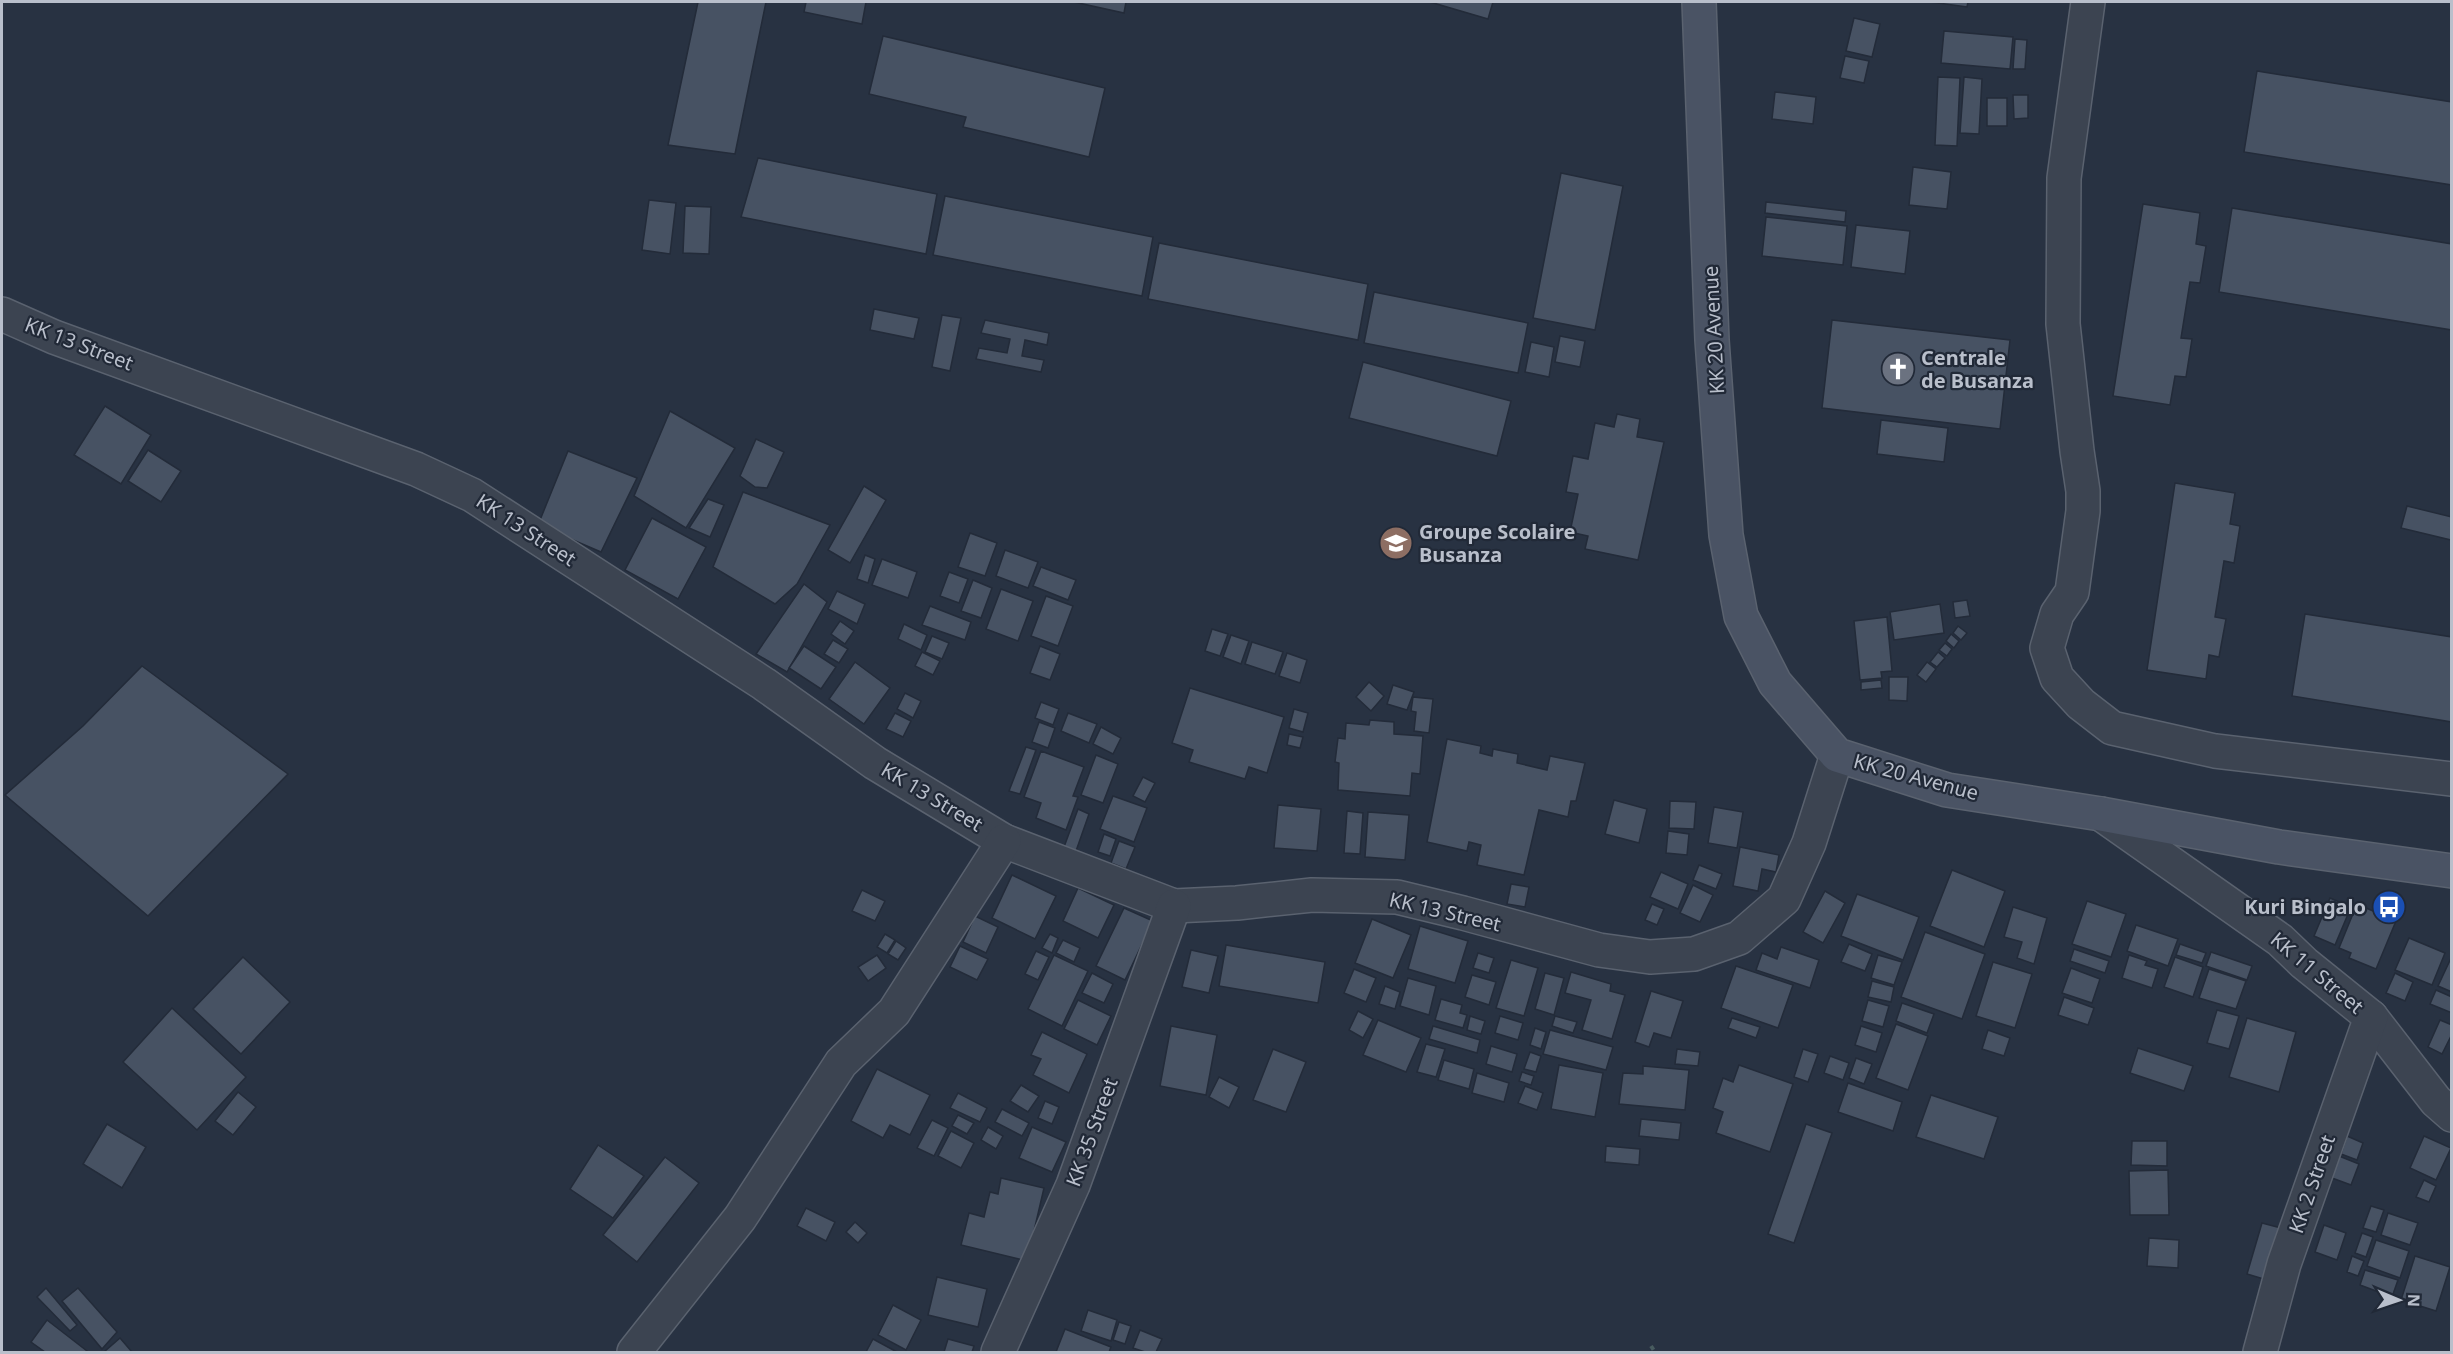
<svg xmlns="http://www.w3.org/2000/svg" width="2453" height="1354" font-family="'Noto Sans',sans-serif">
<style>
.building{fill:#475263;stroke:#232b39;stroke-width:1.5}
.lines{fill:none;stroke-linecap:round;stroke-linejoin:round}
.minor-casing{stroke:#5a626f;stroke-width:36}
.secondary-casing{stroke:#5a626f;stroke-width:36}
.path{stroke:#485b5f;stroke-width:4;stroke-dasharray:4.5 4.5;stroke-linecap:butt}
.minor{stroke:#3c4451;stroke-width:33}
.secondary{stroke:#4a5364;stroke-width:33}
.labels{text-anchor:middle;stroke-width:4.5;stroke-linejoin:round;paint-order:stroke}
.street-label{font-size:20px;fill:#b9bfcb;stroke:#212937}
.poi-label{font-size:20px;font-weight:bold;fill:#b9bfcb;stroke:#212937;text-anchor:start}
</style>
<rect width="100%" height="100%" fill="#283242"/>
<g class="building">
<polygon points="698,2 766,2 735,154 668,145"/>
<polygon points="806,2 866,2 862,24 804,12"/>
<polygon points="1074,2 1126,2 1124,13"/>
<polygon points="1430,2 1493,2 1488,19"/>
<polygon points="1931,2 1968,2 1967,7"/>
<polygon points="1854,18 1880,24 1872,57 1846,51"/>
<polygon points="1944,31 2013,37 2010,69 1941,63"/>
<polygon points="883,36 1105,88 1089,157 963,127 966,117 869,94"/>
<polygon points="2015,39 2027,40 2025,69 2013,69"/>
<polygon points="1845,56 1869,61 1864,83 1840,78"/>
<polygon points="2257,71 2452,102 2452,185 2244,152"/>
<polygon points="1938,77 1960,78 1957,146 1935,145"/>
<polygon points="1964,77 1982,79 1979,134 1960,133"/>
<polygon points="1775,92 1816,97 1813,124 1772,119"/>
<polygon points="2013,95 2028,95 2028,118 2014,119"/>
<rect x="1987" y="98" width="20" height="28"/>
<polygon points="758,158 937,194 926,254 741,217"/>
<polygon points="1913,167 1951,172 1947,209 1909,205"/>
<polygon points="1561,173 1623,186 1595,330 1533,318"/>
<polygon points="945,196 1153,237 1142,296 933,255"/>
<polygon points="649,200 676,203 670,254 642,250"/>
<polygon points="1766,202 1846,211 1845,222 1765,213"/>
<polygon points="2143,204 2200,213 2196,244 2206,246 2200,283 2190,282 2181,338 2192,339 2186,377 2175,376 2170,405 2113,396"/>
<polygon points="685,206 711,207 709,254 683,253"/>
<polygon points="2232,208 2452,244 2452,330 2219,292"/>
<polygon points="1766,217 1847,226 1843,265 1762,256"/>
<polygon points="1856,225 1910,231 1905,274 1851,267"/>
<polygon points="1159,243 1368,284 1358,340 1148,299"/>
<polygon points="1374,292 1528,323 1518,373 1364,343"/>
<polygon points="874,309 919,318 914,339 870,330"/>
<polygon points="942,315 961,318 950,371 932,367"/>
<polygon points="985,320 1049,333 1047,345 1025,340 1022,356 1044,360 1041,372 976,359 979,348 1007,353 1010,339 981,333"/>
<polygon points="1832,320 2010,340 2000,429 1822,408"/>
<polygon points="1560,336 1585,341 1580,367 1555,362"/>
<polygon points="1531,342 1554,347 1549,377 1525,372"/>
<polygon points="1363,362 1511,401 1497,456 1349,418"/>
<polygon points="105,406 151,435 121,484 74,455"/>
<polygon points="670,411 735,448 686,528 634,496"/>
<polygon points="1617,414 1640,419 1637,437 1664,442 1638,560 1585,549 1588,536 1570,532 1578,494 1566,492 1573,456 1588,459 1595,423 1614,427"/>
<polygon points="1881,420 1948,428 1944,462 1877,454"/>
<polygon points="756,439 784,452 767,488 755,487 740,476"/>
<polygon points="148,450 181,471 161,502 128,481"/>
<polygon points="568,451 637,478 601,552 538,525"/>
<polygon points="2175,483 2235,493 2230,524 2240,526 2234,563 2224,561 2215,617 2226,619 2219,657 2209,655 2206,679 2147,670"/>
<polygon points="864,486 886,500 850,563 828,550"/>
<polygon points="743,492 830,525 797,584 775,604 713,567"/>
<polygon points="708,499 724,505 710,537 689,528"/>
<polygon points="2407,506 2452,517 2451,540 2401,528"/>
<polygon points="652,518 706,547 678,599 625,570"/>
<polygon points="970,533 997,543 985,576 958,567"/>
<polygon points="1005,550 1038,562 1028,588 996,576"/>
<polygon points="865,555 875,559 868,583 857,579"/>
<polygon points="882,559 917,572 908,598 872,585"/>
<polygon points="1041,567 1076,580 1068,600 1033,586"/>
<polygon points="949,572 968,579 959,603 940,596"/>
<polygon points="973,580 992,588 981,618 961,611"/>
<polygon points="804,584 827,602 787,672 756,654"/>
<polygon points="1001,589 1033,601 1018,641 986,629"/>
<polygon points="837,591 865,604 857,624 828,609"/>
<polygon points="1046,596 1073,606 1058,646 1031,636"/>
<polygon points="1967,600 1970,616 1955,618 1953,602"/>
<polygon points="1940,604 1944,633 1894,640 1890,612"/>
<polygon points="930,606 971,622 965,640 922,625"/>
<polygon points="2305,614 2452,637 2452,722 2292,696"/>
<polygon points="1887,617 1892,671 1881,672 1882,678 1860,680 1854,621"/>
<polygon points="840,621 854,631 845,644 831,634"/>
<polygon points="904,624 927,635 921,650 898,639"/>
<polygon points="1958,626 1967,633 1961,640 1953,633"/>
<polygon points="1212,629 1228,634 1220,656 1205,651"/>
<polygon points="1951,634 1959,641 1954,648 1946,641"/>
<polygon points="1231,635 1249,641 1241,664 1223,657"/>
<polygon points="932,636 949,643 942,659 925,652"/>
<polygon points="833,640 848,649 839,663 824,654"/>
<polygon points="1252,642 1283,652 1275,674 1245,664"/>
<polygon points="1945,643 1952,649 1947,656 1939,650"/>
<polygon points="804,646 836,667 821,689 789,668"/>
<polygon points="1040,646 1060,654 1050,680 1030,673"/>
<polygon points="922,652 940,661 933,675 915,666"/>
<polygon points="1938,652 1945,658 1937,667 1930,662"/>
<polygon points="1287,653 1307,660 1300,683 1279,676"/>
<polygon points="855,662 890,688 864,724 829,699"/>
<polygon points="1927,662 1936,669 1926,682 1917,675"/>
<polygon points="142,666 288,774 148,916 5,795 83,726"/>
<polygon points="1889,677 1908,677 1907,701 1889,700"/>
<polygon points="1881,680 1882,688 1861,690 1861,682"/>
<polygon points="1369,682 1384,696 1371,711 1356,697"/>
<polygon points="1393,685 1414,692 1407,710 1387,704"/>
<polygon points="1190,688 1284,717 1267,773 1249,767 1245,779 1189,762 1193,750 1172,743"/>
<polygon points="905,693 921,701 913,718 897,709"/>
<polygon points="1413,697 1433,699 1429,733 1414,731 1416,712 1411,711"/>
<polygon points="1041,702 1059,709 1053,725 1035,718"/>
<polygon points="1294,709 1308,713 1303,732 1289,728"/>
<polygon points="895,713 911,721 903,737 886,729"/>
<polygon points="1068,713 1097,724 1089,743 1061,731"/>
<polygon points="1370,720 1394,722 1394,734 1423,736 1420,774 1412,773 1410,796 1338,790 1339,763 1335,762 1338,738 1345,739 1346,723 1369,725"/>
<polygon points="1039,722 1055,728 1048,748 1032,742"/>
<polygon points="1101,727 1121,738 1113,754 1093,744"/>
<polygon points="1289,734 1303,737 1300,748 1287,745"/>
<polygon points="1447,739 1481,746 1480,753 1492,756 1493,749 1518,754 1517,763 1547,770 1550,756 1585,763 1576,801 1571,801 1568,817 1539,810 1524,875 1477,865 1481,845 1469,842 1467,851 1427,842"/>
<polygon points="1026,747 1036,750 1020,794 1009,791"/>
<polygon points="1041,751 1084,767 1073,796 1078,797 1066,830 1036,818 1041,803 1024,797"/>
<polygon points="1096,755 1118,764 1103,803 1081,795"/>
<polygon points="1143,777 1155,783 1145,802 1133,796"/>
<polygon points="1113,796 1147,808 1134,842 1100,829"/>
<polygon points="1614,800 1647,809 1639,843 1605,834"/>
<polygon points="1670,801 1696,802 1694,829 1669,828"/>
<polygon points="1278,805 1321,809 1317,851 1274,848"/>
<polygon points="1714,807 1743,812 1737,848 1708,843"/>
<polygon points="1078,809 1089,814 1076,851 1064,847"/>
<polygon points="1347,811 1363,813 1360,854 1344,853"/>
<polygon points="1368,812 1409,815 1405,860 1365,857"/>
<polygon points="1668,831 1689,834 1687,855 1666,853"/>
<polygon points="1104,834 1116,839 1110,856 1098,852"/>
<polygon points="1119,841 1135,847 1126,869 1111,863"/>
<polygon points="1740,847 1779,855 1776,872 1762,869 1758,891 1733,886"/>
<polygon points="1699,865 1722,874 1716,889 1693,880"/>
<polygon points="1952,870 2005,891 1984,947 1930,926"/>
<polygon points="1661,872 1688,884 1678,909 1650,897"/>
<polygon points="1012,875 1056,896 1035,939 992,918"/>
<polygon points="1511,884 1529,887 1525,907 1507,904"/>
<polygon points="1693,885 1713,895 1700,922 1680,913"/>
<polygon points="1078,888 1114,905 1098,938 1063,921"/>
<polygon points="862,890 885,901 875,921 852,911"/>
<polygon points="1825,891 1845,903 1823,943 1803,932"/>
<polygon points="1857,894 1919,917 1903,960 1841,936"/>
<polygon points="2330,898 2351,907 2335,945 2314,936"/>
<polygon points="2087,901 2126,914 2111,957 2072,944"/>
<polygon points="1652,904 1664,909 1657,925 1645,920"/>
<polygon points="2357,904 2396,921 2376,969 2349,958 2351,953 2339,948"/>
<polygon points="2013,907 2047,918 2034,964 2017,958 2022,942 2004,937"/>
<polygon points="1124,908 1153,921 1125,980 1096,966"/>
<polygon points="975,916 998,927 986,953 963,942"/>
<polygon points="1372,919 1411,935 1393,978 1355,963"/>
<polygon points="2136,925 2178,939 2168,966 2127,951"/>
<polygon points="1420,926 1468,941 1455,983 1408,969"/>
<polygon points="1925,932 1985,954 1962,1019 1901,997"/>
<polygon points="885,934 895,940 887,953 877,947"/>
<polygon points="1050,934 1058,938 1052,953 1042,948"/>
<polygon points="2409,938 2445,953 2432,985 2395,970"/>
<polygon points="1063,940 1080,948 1074,962 1056,953"/>
<polygon points="896,941 906,948 898,960 888,954"/>
<polygon points="1849,944 1872,954 1865,971 1841,962"/>
<polygon points="2180,944 2206,953 2202,963 2176,955"/>
<polygon points="1226,945 1325,962 1318,1003 1219,986"/>
<polygon points="960,946 988,959 977,980 950,967"/>
<polygon points="1781,947 1819,960 1810,988 1756,970 1762,953 1777,959"/>
<polygon points="2074,949 2109,961 2105,973 2070,961"/>
<polygon points="1191,950 1218,956 1209,993 1182,987"/>
<polygon points="1036,951 1049,957 1038,980 1025,974"/>
<polygon points="2211,952 2252,966 2247,980 2206,966"/>
<polygon points="1478,953 1494,958 1489,973 1473,968"/>
<polygon points="877,955 886,968 868,981 858,967"/>
<polygon points="1054,955 1088,971 1062,1026 1028,1009"/>
<polygon points="1878,955 1902,962 1894,985 1871,978"/>
<polygon points="2129,955 2147,961 2145,965 2158,969 2152,988 2122,978"/>
<polygon points="2452,956 2452,992 2438,986"/>
<polygon points="243,957 290,1002 241,1054 193,1009"/>
<polygon points="2175,957 2203,967 2193,997 2164,987"/>
<polygon points="1511,960 1538,968 1524,1016 1496,1008"/>
<polygon points="1993,962 2032,974 2015,1028 1976,1016"/>
<polygon points="1736,966 1793,985 1778,1028 1721,1008"/>
<polygon points="2071,968 2100,979 2092,1003 2062,993"/>
<polygon points="1354,969 1376,978 1366,1002 1344,993"/>
<polygon points="2209,969 2246,981 2236,1009 2199,998"/>
<polygon points="1571,972 1611,984 1610,991 1625,995 1612,1039 1582,1030 1591,1000 1565,993"/>
<polygon points="1092,973 1113,984 1104,1003 1082,993"/>
<polygon points="1545,973 1564,978 1554,1015 1535,1009"/>
<polygon points="2395,973 2413,982 2405,1001 2386,993"/>
<polygon points="1472,975 1496,982 1489,1005 1465,997"/>
<polygon points="1408,978 1436,986 1429,1015 1400,1006"/>
<polygon points="1872,981 1894,987 1891,1002 1868,997"/>
<polygon points="1385,986 1400,992 1395,1009 1379,1004"/>
<polygon points="2436,990 2452,997 2452,1013 2430,1004"/>
<polygon points="1651,991 1683,1001 1671,1038 1654,1033 1649,1047 1635,1042"/>
<polygon points="2064,997 2094,1008 2088,1025 2058,1015"/>
<polygon points="1441,999 1462,1005 1460,1013 1467,1015 1463,1028 1435,1020"/>
<polygon points="1078,1000 1111,1016 1097,1045 1064,1029"/>
<polygon points="1868,1000 1889,1006 1883,1027 1862,1021"/>
<polygon points="1902,1003 1934,1014 1927,1033 1896,1021"/>
<polygon points="172,1008 246,1077 197,1130 123,1062"/>
<polygon points="2217,1010 2239,1016 2229,1049 2207,1043"/>
<polygon points="1358,1011 1373,1019 1363,1038 1349,1030"/>
<polygon points="1470,1016 1485,1021 1481,1034 1467,1030"/>
<polygon points="1500,1016 1523,1023 1518,1040 1495,1033"/>
<polygon points="1555,1016 1577,1022 1573,1033 1552,1026"/>
<polygon points="1732,1018 1760,1027 1756,1038 1728,1028"/>
<polygon points="2247,1018 2296,1032 2279,1092 2229,1077"/>
<polygon points="1378,1020 1421,1038 1406,1072 1363,1055"/>
<polygon points="2440,1020 2452,1025 2452,1034 2442,1054 2428,1047"/>
<polygon points="1896,1024 1928,1036 1908,1090 1876,1078"/>
<polygon points="1171,1026 1217,1035 1206,1095 1160,1086"/>
<polygon points="1433,1026 1480,1040 1477,1053 1429,1039"/>
<polygon points="1861,1026 1882,1033 1876,1052 1855,1045"/>
<polygon points="1535,1028 1546,1032 1541,1049 1530,1045"/>
<polygon points="1550,1030 1613,1047 1606,1070 1543,1054"/>
<polygon points="1988,1030 2010,1038 2004,1056 1982,1049"/>
<polygon points="1042,1032 1087,1054 1069,1093 1033,1075 1041,1059 1031,1055"/>
<polygon points="1426,1044 1445,1049 1436,1077 1417,1072"/>
<polygon points="1491,1046 1517,1054 1512,1072 1486,1064"/>
<polygon points="2138,1048 2193,1066 2184,1091 2130,1073"/>
<polygon points="1273,1049 1306,1062 1286,1112 1253,1100"/>
<polygon points="1677,1049 1700,1052 1698,1066 1675,1064"/>
<polygon points="1803,1049 1818,1054 1808,1082 1794,1077"/>
<polygon points="1530,1052 1541,1056 1536,1072 1524,1069"/>
<polygon points="1830,1056 1849,1063 1843,1080 1824,1073"/>
<polygon points="1856,1058 1872,1064 1864,1084 1849,1078"/>
<polygon points="1444,1060 1474,1069 1469,1089 1438,1080"/>
<polygon points="1559,1065 1603,1073 1595,1117 1551,1109"/>
<polygon points="1739,1065 1793,1084 1770,1152 1716,1133 1723,1112 1713,1108 1723,1078 1733,1082"/>
<polygon points="1643,1066 1689,1070 1685,1110 1619,1104 1623,1073 1643,1074"/>
<polygon points="877,1069 930,1095 910,1135 890,1125 883,1138 851,1121"/>
<polygon points="1522,1072 1534,1076 1531,1085 1519,1081"/>
<polygon points="1477,1073 1509,1083 1504,1102 1472,1093"/>
<polygon points="1219,1077 1239,1087 1229,1108 1209,1097"/>
<polygon points="1848,1083 1902,1102 1893,1131 1838,1112"/>
<polygon points="1021,1085 1039,1096 1028,1112 1010,1101"/>
<polygon points="1525,1086 1543,1093 1537,1110 1518,1103"/>
<polygon points="238,1092 256,1107 233,1135 215,1121"/>
<polygon points="958,1093 987,1108 980,1122 950,1108"/>
<polygon points="1931,1095 1998,1117 1984,1159 1916,1137"/>
<polygon points="1045,1101 1059,1107 1052,1124 1038,1118"/>
<polygon points="1002,1109 1029,1123 1022,1136 995,1122"/>
<polygon points="958,1115 974,1123 967,1134 952,1126"/>
<polygon points="1641,1119 1681,1123 1679,1140 1639,1136"/>
<polygon points="932,1120 948,1128 934,1156 917,1148"/>
<polygon points="107,1124 146,1147 122,1188 83,1164"/>
<polygon points="1806,1124 1832,1133 1794,1243 1768,1234"/>
<polygon points="988,1127 1003,1136 996,1149 981,1140"/>
<polygon points="1032,1127 1066,1142 1052,1172 1019,1158"/>
<polygon points="951,1131 974,1143 961,1168 938,1156"/>
<polygon points="2347,1136 2363,1143 2357,1160 2341,1154"/>
<polygon points="2424,1136 2451,1148 2436,1180 2410,1168"/>
<polygon points="2132,1141 2167,1141 2167,1166 2131,1165"/>
<polygon points="598,1145 644,1176 613,1218 570,1189"/>
<polygon points="1606,1146 1640,1149 1639,1165 1605,1162"/>
<polygon points="2339,1156 2359,1164 2351,1185 2332,1178"/>
<polygon points="665,1157 699,1183 637,1262 603,1235"/>
<polygon points="2168,1170 2169,1215 2130,1215 2129,1171"/>
<polygon points="1001,1178 1044,1188 1027,1261 961,1245 969,1213 984,1217 990,1192 998,1194"/>
<polygon points="2424,1180 2436,1186 2429,1202 2416,1197"/>
<polygon points="2371,1206 2384,1210 2376,1232 2363,1228"/>
<polygon points="806,1208 835,1222 826,1241 797,1226"/>
<polygon points="2388,1213 2418,1223 2410,1245 2381,1235"/>
<polygon points="855,1222 867,1233 858,1243 846,1232"/>
<polygon points="2262,1223 2281,1228 2267,1280 2247,1274"/>
<polygon points="2324,1225 2346,1233 2337,1260 2315,1252"/>
<polygon points="2362,1233 2373,1237 2366,1257 2355,1253"/>
<polygon points="2149,1238 2179,1240 2178,1268 2147,1266"/>
<polygon points="2376,1240 2409,1251 2400,1278 2367,1266"/>
<polygon points="2352,1256 2364,1261 2358,1276 2347,1272"/>
<polygon points="2415,1256 2450,1267 2436,1311 2401,1300"/>
<polygon points="2365,1270 2398,1280 2392,1297 2360,1285"/>
<polygon points="937,1277 987,1289 978,1327 928,1315"/>
<polygon points="46,1288 77,1325 70,1331 37,1297"/>
<polygon points="78,1288 117,1332 102,1349 62,1301"/>
<polygon points="893,1305 921,1320 906,1350 878,1335"/>
<polygon points="1088,1310 1117,1320 1111,1341 1081,1331"/>
<polygon points="47,1320 87,1351 86,1352 45,1352 31,1342"/>
<polygon points="1119,1322 1131,1326 1125,1344 1113,1340"/>
<polygon points="1065,1329 1111,1347 1109,1352 1056,1352"/>
<polygon points="1140,1330 1162,1339 1156,1352 1145,1352 1133,1348"/>
<polygon points="120,1338 132,1352 104,1352"/>
<polygon points="873,1339 897,1352 866,1352"/>
<polygon points="948,1339 974,1346 972,1352 944,1352"/>
</g>
<g class="lines">
<g class="minor-casing">
<g id="minor">
<polyline points="2088,2 2064,178 2063,324 2077,451 2083,491 2083,511 2072,592 2057,614 2047,648 2057,678 2081,704 2112,728 2215,751 2452,779"/>
<polyline points="2,314 54,337 416,469 472,495 764,684 875,763 1004,841 1174,906 1237,903 1312,895 1397,897 1463,913 1599,950 1650,957 1694,954 1739,938 1784,899 1809,843 1837,755"/>
<polyline points="2101,814 2280,940 2304,963 2371,1017 2436,1101 2452,1115"/>
<polyline points="634,1352 740,1218 841,1063 894,1012 1004,841"/>
<polyline points="998,1352 1073,1185 1174,906"/>
<polyline points="2260,1352 2284,1264 2371,1017"/>
</g>
</g>
<g class="secondary-casing">
<polyline id="secondary" points="1699,2 1712,340 1726,535 1741,616 1775,683 1837,755 1947,790 2101,814 2279,847 2452,871"/>
</g>
<polyline class="path" points="1651,1346 1655,1352"/>
<use href="#minor" class="minor"/>
<use href="#secondary" class="secondary"/>
</g>
<defs>
<g id="church-disc" transform="scale(1.725)"><circle r="9.5" fill="#6b7280" stroke="#212937"/><path d="M-1.2-6h2.4v3.5h3.3v2.4h-3.3V6h-2.4V-.1h-3.3v-2.4h3.3Z" fill="#fff"/></g>
<g id="school-disc" transform="scale(1.725)"><circle r="9.5" fill="#8d6e63" stroke="#212937"/><path d="M0-5L7-2L0 1L-7-2ZM-4 1L0 2.5L4 1V4Q0 6-4 4Z" fill="#fff"/></g>
<g id="bus-disc" transform="scale(1.725)"><circle r="9.5" fill="#1a4fb4" stroke="#212937"/><path d="M-5-6H5V4H4V6H2V4H-2V6H-4V4H-5ZM-3.5-4V0h7V-4ZM-3.5 1.2v1.5H-2V1.2ZM2 1.2v1.5H3.5V1.2Z" fill="#fff"/></g>
</defs>
<g fill-rule="evenodd">
<use href="#church-disc" x="1898" y="369"/>
<use href="#school-disc" x="1396" y="543"/>
<use href="#bus-disc" x="2389" y="907"/>
</g>
<g class="labels">
<g class="street-label">
<text transform="translate(1714 330) rotate(-93)" y="7">KK 20 Avenue</text>
<text transform="translate(79 344) rotate(21)" y="7">KK 13 Street</text>
<text transform="translate(526 530) rotate(33)" y="7">KK 13 Street</text>
<text transform="translate(1916 777) rotate(15)" y="7">KK 20 Avenue</text>
<text transform="translate(932 797) rotate(31)" y="7">KK 13 Street</text>
<text transform="translate(1445 912) rotate(13)" y="7">KK 13 Street</text>
<text transform="translate(2317 973) rotate(40)" y="7">KK 11 Street</text>
<text transform="translate(1092 1132) rotate(-70)" y="7">KK 35 Street</text>
<text transform="translate(2312 1184) rotate(-71)" y="7">KK 2 Street</text>
</g>
<g class="poi-label">
<text x="1921" y="365">Centrale<tspan x="1921" dy="23">de Busanza</tspan></text>
<text x="1419" y="539">Groupe Scolaire<tspan x="1419" dy="23">Busanza</tspan></text>
<text x="2366" y="914" text-anchor="end">Kuri Bingalo</text>
</g>
</g>
<rect width="2453" height="1354" fill="none" stroke="#b9bfcb" stroke-width="6"/>
<g transform="translate(2399 1300) rotate(92)" stroke="#212937" stroke-width="4.5" paint-order="stroke">
<path d="M0-4.5L10 22L0 15L-10 22Z" fill="#b9bfcb"/>
<text y="-9" font-size="16" font-weight="bold" text-anchor="middle" fill="#b9bfcb">N</text>
</g>
</svg>
